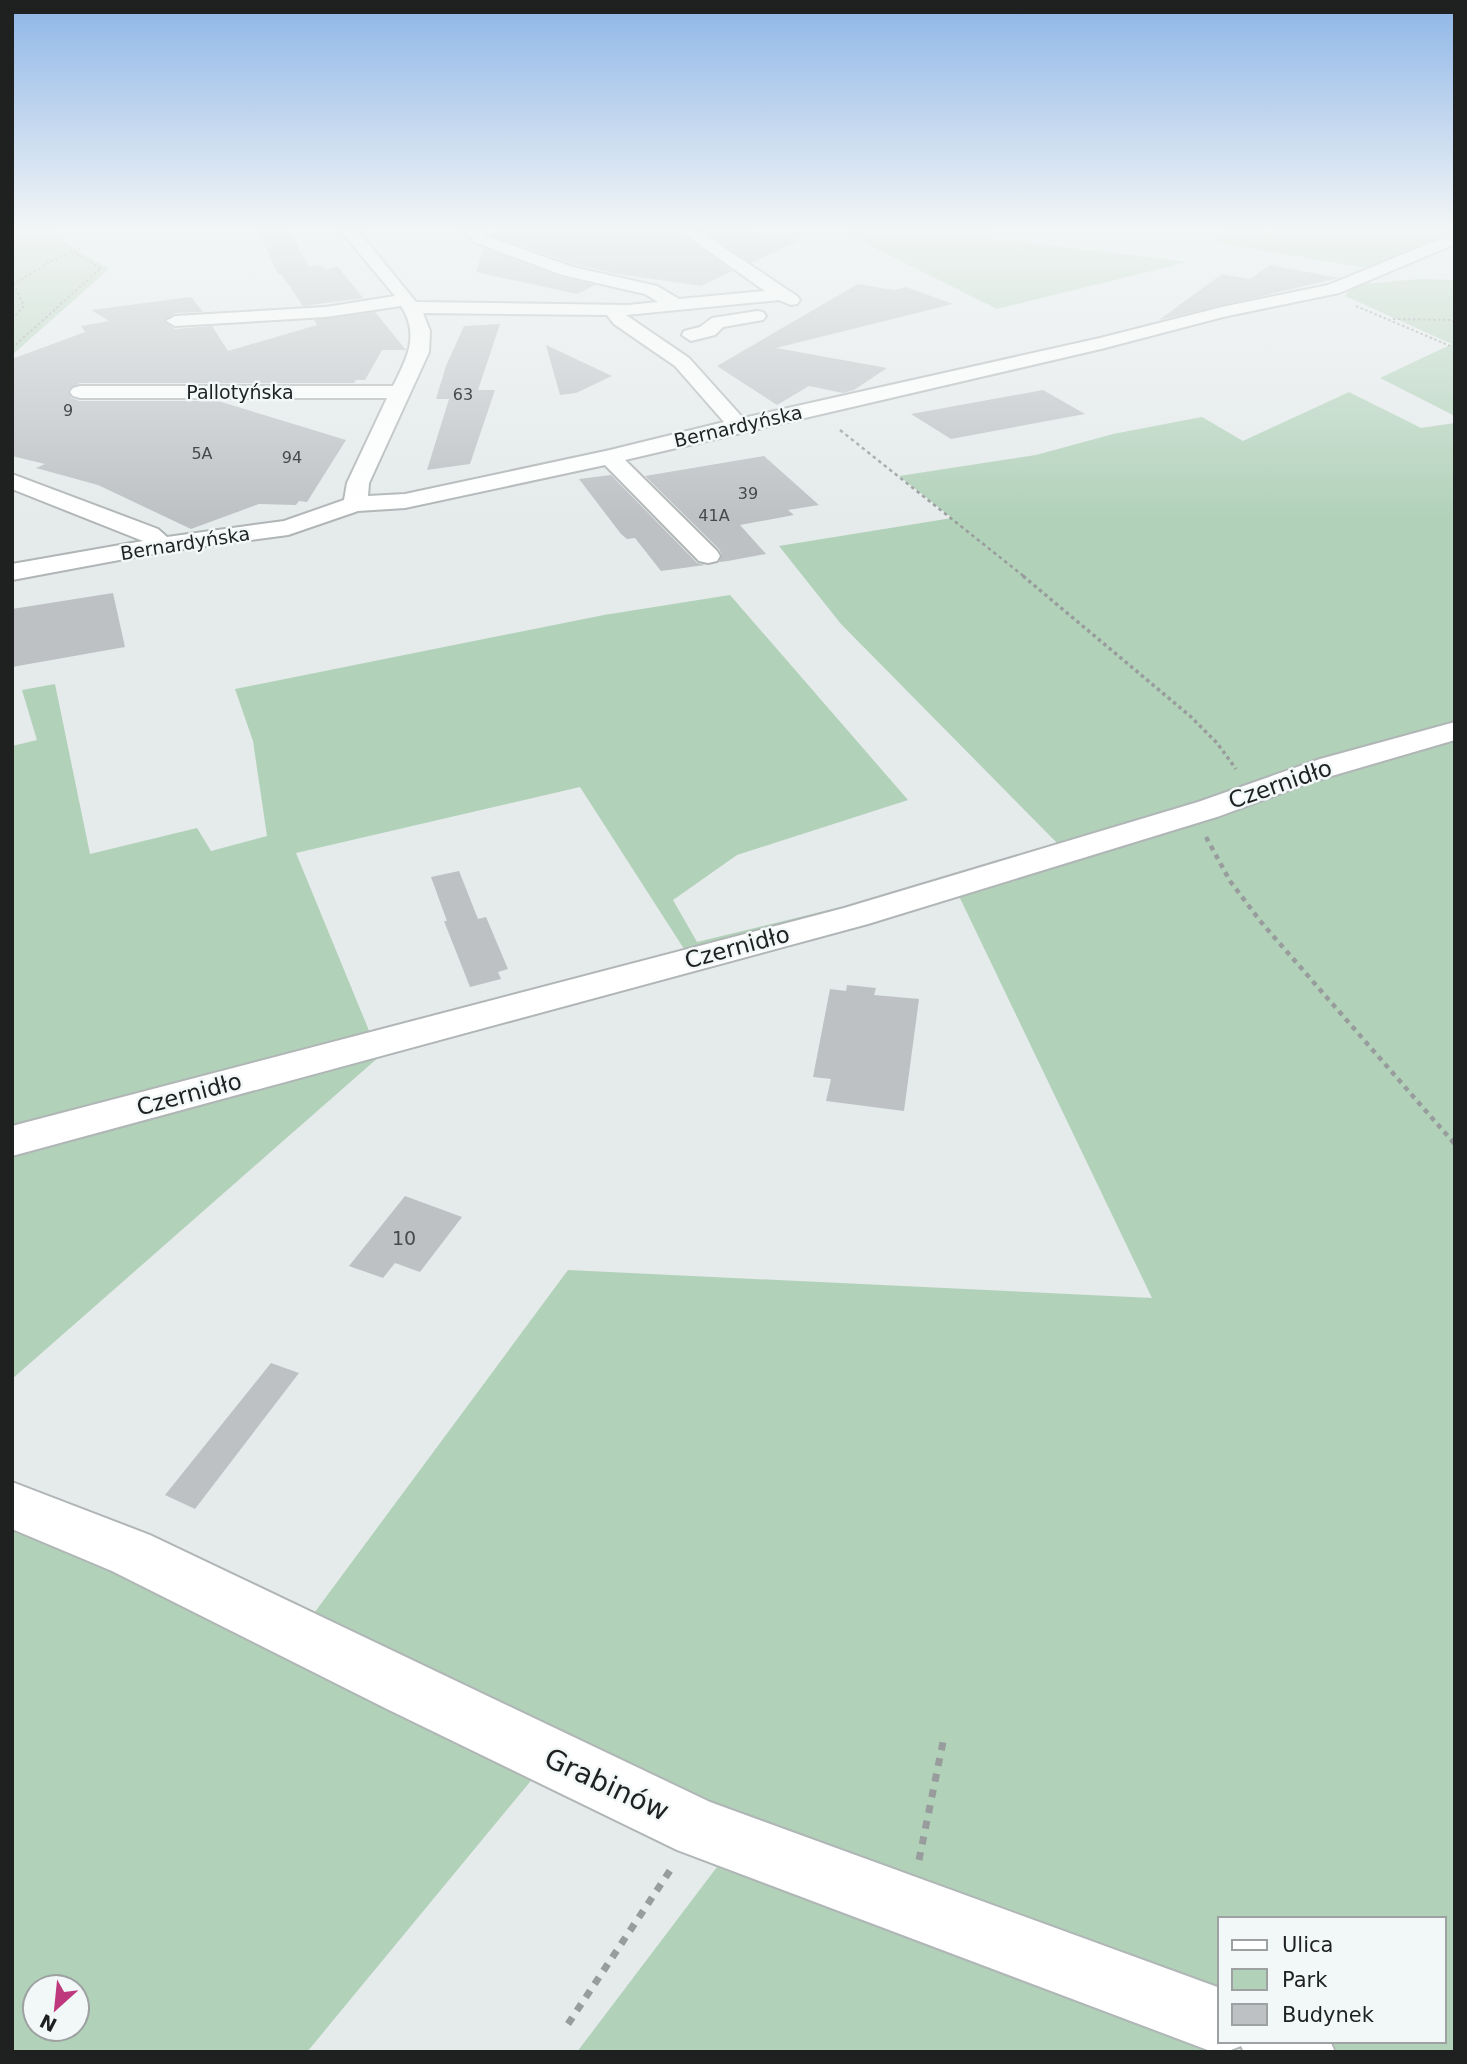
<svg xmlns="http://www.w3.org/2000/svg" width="1467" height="2064" font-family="'DejaVu Sans',sans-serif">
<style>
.green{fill:#b1d1b9;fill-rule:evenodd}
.building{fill:#bec1c4}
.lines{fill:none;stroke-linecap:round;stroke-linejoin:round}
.minor-casing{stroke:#b0b5b6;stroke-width:4}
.path-far5{stroke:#999c9d;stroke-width:2;stroke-dasharray:2.5 2.5;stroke-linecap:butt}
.path-far4{stroke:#999c9d;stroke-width:2.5;stroke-dasharray:3.5 3.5;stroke-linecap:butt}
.path-far3{stroke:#999c9d;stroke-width:3.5;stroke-dasharray:3.5 3.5;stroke-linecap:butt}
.path-far2{stroke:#999c9d;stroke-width:4.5;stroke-dasharray:5 5;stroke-linecap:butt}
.path-far1{stroke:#999c9d;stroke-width:5;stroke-dasharray:6 6;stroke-linecap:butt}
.path{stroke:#999c9d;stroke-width:7;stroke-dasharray:8 8;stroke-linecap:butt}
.minor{fill:#fff;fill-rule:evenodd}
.labels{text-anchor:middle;stroke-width:5;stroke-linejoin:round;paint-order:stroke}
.far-number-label{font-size:16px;fill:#47494a}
.far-street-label{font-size:19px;fill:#1f2121;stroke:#f2f7f8}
.number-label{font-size:19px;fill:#47494a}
.street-label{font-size:23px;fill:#1f2121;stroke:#f2f7f8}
.near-street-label{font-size:28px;fill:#1f2121;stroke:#f2f7f8}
</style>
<rect width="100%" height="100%" fill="#e5eaeb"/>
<g class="green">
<polygon points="12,231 44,231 109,269 12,355"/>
<polygon points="841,231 990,231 981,237 1188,262 997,309"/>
<polygon points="1231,231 1455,231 1373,269 1213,242"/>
<polygon points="1421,279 1455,280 1455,416 1380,378 1452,344 1345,296 1352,285"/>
<polygon points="1349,392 1421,428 1455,423 1455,730 1058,844 841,624 779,546 952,518 899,476 1036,455 1113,434 1202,417 1243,441"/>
<polygon points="730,595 908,800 737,855 673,900 697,942 903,892 686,952 580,787 296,853 372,1038 12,1132 12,746 37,740 22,690 55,684 90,854 197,828 211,851 267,836 253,741 235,689 604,615"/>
<polygon points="1455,738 1455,2052 1276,2052 1273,2041 1444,2041 1444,1919 1220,1919 1220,2000 757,1834 309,1620 568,1270 1152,1298 958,894 1114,841"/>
<polygon points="380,1056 12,1379 12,1147"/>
<path d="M12 1525 152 1587 534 1777 307 2052H12ZM35 1987H77V2029H35Z"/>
<polygon points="717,1867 1235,2052 577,2052"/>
</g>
<g class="building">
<polygon points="258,231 289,231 309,267 322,265 325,270 337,266 363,298 303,306 281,274 278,274"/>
<polygon points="499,231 677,231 732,271 701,286 618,274 574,264 490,235"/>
<polygon points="704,231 748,231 800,240 751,263"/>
<polygon points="484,248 561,277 595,285 577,294 476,272"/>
<polygon points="1270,265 1339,278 1159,320 1222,274 1250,279"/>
<polygon points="858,284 894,290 906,287 953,304 776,348 887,368 854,390 843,393 809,386 777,405 717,366"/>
<polygon points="191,297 203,312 175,313 164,322 175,329 212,326 228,351 317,325 314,320 375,312 406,350 382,350 365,380 356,380 354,383 80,383 68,390 71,398 80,401 218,401 346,440 307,502 299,501 296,505 259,504 191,529 98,485 36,468 45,464 12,456 12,359 85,332 81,326 109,321 91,310"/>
<polygon points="500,324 478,390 495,390 470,464 427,470 449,399 436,399 446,366 464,326"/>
<polygon points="546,345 612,376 576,393 560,395"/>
<polygon points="1043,390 1085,414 951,439 911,414"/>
<polygon points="764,456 819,505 788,510 794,515 740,525 766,554 728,561 719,562 722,555 719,549 645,476"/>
<polygon points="611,475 697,563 705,565 661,571 635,538 627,539 621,534 579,479"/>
<polygon points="113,593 125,647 12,667 12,609"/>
<polygon points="459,871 478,919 486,917 508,969 498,972 501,979 470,987 444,921 447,921 431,877"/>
<polygon points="847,985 876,988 874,995 919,999 904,1111 826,1101 831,1079 813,1077 830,989 846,991"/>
<polygon points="405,1196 462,1217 420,1272 395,1263 383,1278 349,1266"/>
<polygon points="271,1363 299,1373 195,1509 165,1495"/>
</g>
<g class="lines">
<g class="minor-casing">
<g id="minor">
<path d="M341 231H358L416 302 628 305 658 302 645 294 562 275 474 242 464 231H481L486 236 573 267 657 286 679 299 765 291 680 231H699L797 296 800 300 797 304 791 305 779 300 626 315 689 358 743 418 1100 338 1222 307 1328 285 1455 233V244L1339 293 1223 317 1101 349 625 460 717 551 720 556 717 561 708 563 699 561 605 465 405 508 358 511 288 535 162 552 12 580V564L143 541 12 489V474L158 529 167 537 284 521 344 500 347 483 387 398H80L73 396 70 392 73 388 80 386H393C407 358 420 335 401 306L326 317 175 326 166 321 175 316 326 307 395 296ZM423 313 607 315 614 324 675 366 724 422 610 450 405 494 368 496 369 483 429 352 430 331Z"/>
<polygon points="757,311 763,312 766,316 763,320 723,327 715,335 691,341 682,335 684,331 700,327 712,318"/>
<polygon points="1455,722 1455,740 1311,782 1220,816 868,924 12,1156 12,1126 844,908 1198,802 1320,759"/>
<polygon points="12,1482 150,1535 710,1802 1220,1988 1220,2041 1330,2041 1335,2052 1244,2052 1241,2046 1226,2052 1213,2052 677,1850 387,1709 112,1571 12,1529"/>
</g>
</g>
<g class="path-far5">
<polyline points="1356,306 1455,348"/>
<polyline points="12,319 24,306 14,284 51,261 82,248"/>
<polyline points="1393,319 1455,320"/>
<polyline points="1453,320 1455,329"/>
<polyline points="12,348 101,268 71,251 71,248 48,231"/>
</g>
<polyline class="path-far4" points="840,430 1026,578"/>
<polyline class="path-far3" points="1023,576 1190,716 1217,743 1236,769"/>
<polyline class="path-far2" points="1206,837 1230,881 1261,922 1453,1142"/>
<polyline class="path-far1" points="1452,1140 1455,1144"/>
<g class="path">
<polyline points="919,1860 943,1742"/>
<polyline points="568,2024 673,1866"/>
</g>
<use href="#minor" class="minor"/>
</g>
<linearGradient id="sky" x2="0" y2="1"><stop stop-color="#8db5e7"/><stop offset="0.44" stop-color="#f3f6f6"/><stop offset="1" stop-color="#f3f6f6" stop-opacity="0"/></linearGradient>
<rect width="1467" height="520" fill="url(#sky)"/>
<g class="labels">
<g class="far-number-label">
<text x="463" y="400">63</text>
<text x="68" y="416">9</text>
<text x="202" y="459">5A</text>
<text x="292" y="463">94</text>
<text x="748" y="499">39</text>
<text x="714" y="521">41A</text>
</g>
<g class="far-street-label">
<text x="240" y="399">Pallotyńska</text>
<text transform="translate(738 426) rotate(-13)" y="7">Bernardyńska</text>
<text transform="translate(185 543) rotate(-9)" y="7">Bernardyńska</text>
</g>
<g class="number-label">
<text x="404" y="1245">10</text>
</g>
<g class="street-label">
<text transform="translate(1280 784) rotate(-19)" y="8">Czernidło</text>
<text transform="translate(737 947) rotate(-15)" y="8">Czernidło</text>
<text transform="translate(189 1094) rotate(-15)" y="8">Czernidło</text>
</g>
<g class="near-street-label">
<text transform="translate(607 1784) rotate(25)" y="10">Grabinów</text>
</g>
</g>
<rect width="1467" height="2064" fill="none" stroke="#1f2121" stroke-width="28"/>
<rect x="1218" y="1917" width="228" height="126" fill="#f2f7f8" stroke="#9ea1a2" stroke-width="2"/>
<rect x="1232" y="1940" width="35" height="10" fill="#ffffff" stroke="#9ea1a2" stroke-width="2"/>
<text x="1282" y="1952" font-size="21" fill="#1f2121">Ulica</text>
<rect x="1232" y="1969" width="35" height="21" fill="#b1d1b9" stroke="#9ea1a2" stroke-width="2"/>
<text x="1282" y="1987" font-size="21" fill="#1f2121">Park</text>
<rect x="1232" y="2004" width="35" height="21" fill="#bec1c4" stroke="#9ea1a2" stroke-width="2"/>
<text x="1282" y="2022" font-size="21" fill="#1f2121">Budynek</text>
<g transform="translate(56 2008) rotate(207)"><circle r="33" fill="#f2f7f8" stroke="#9ea1a2" stroke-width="2"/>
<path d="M0-5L12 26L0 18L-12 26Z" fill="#bd387c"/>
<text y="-10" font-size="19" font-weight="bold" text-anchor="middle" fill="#1f2121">N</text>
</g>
</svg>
